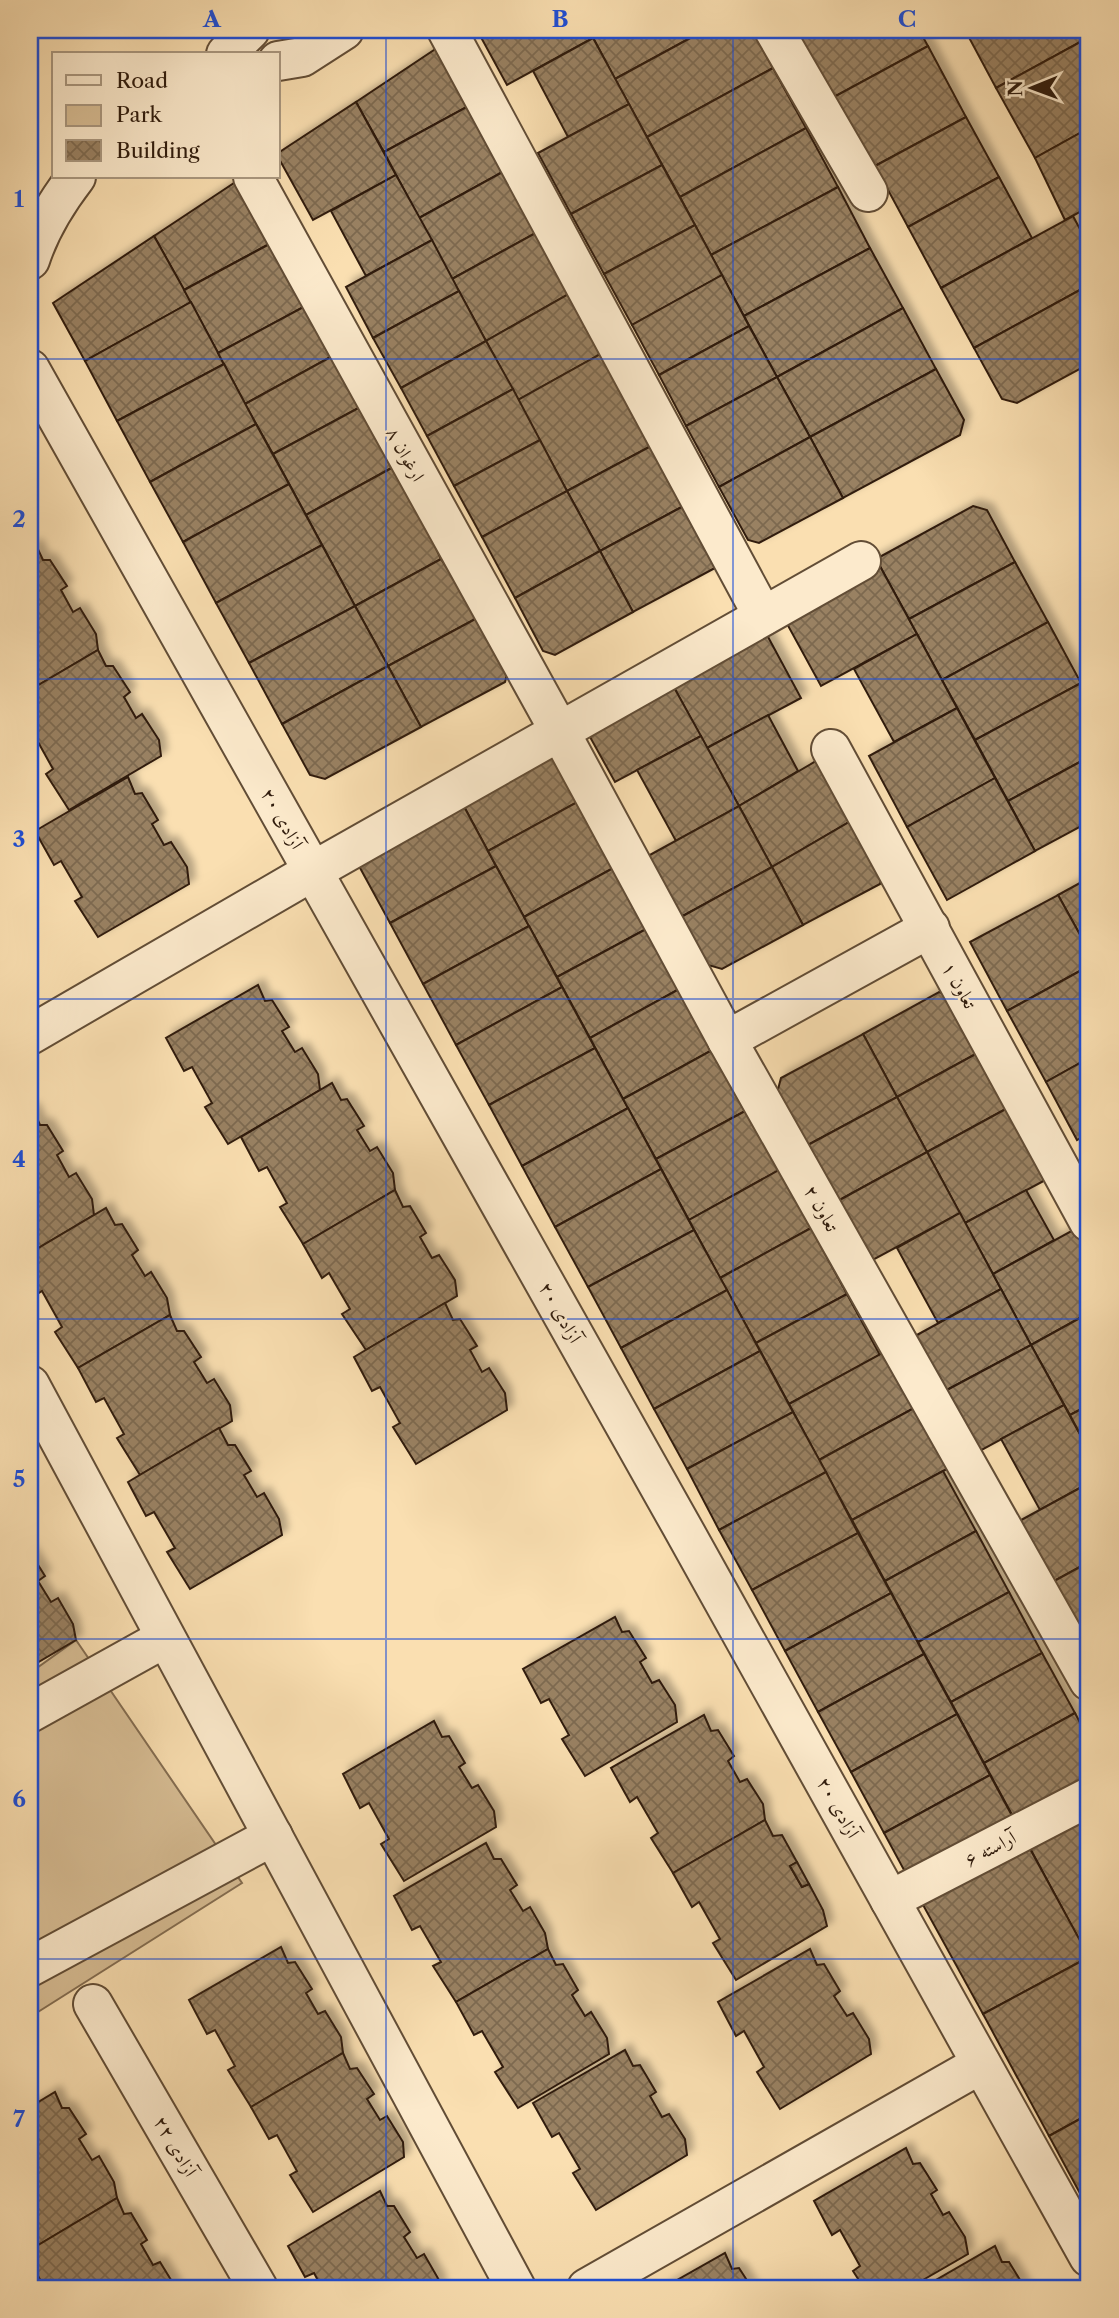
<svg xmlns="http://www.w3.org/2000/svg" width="1119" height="2318" font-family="'Libre Caslon Text',Amiri,serif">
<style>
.park{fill:#d8be95;stroke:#846d51;stroke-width:2}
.building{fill:url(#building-cross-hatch);stroke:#301c0d;stroke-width:2;filter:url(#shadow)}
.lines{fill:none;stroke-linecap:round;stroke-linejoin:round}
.minor-casing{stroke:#624d36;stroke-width:42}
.tertiary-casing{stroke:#624d36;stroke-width:42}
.minor{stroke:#fceacc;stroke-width:38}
.tertiary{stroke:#fceacc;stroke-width:38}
.grid{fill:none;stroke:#1d4ed8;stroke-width:2;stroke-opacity:0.55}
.labels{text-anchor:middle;stroke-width:5;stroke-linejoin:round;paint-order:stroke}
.street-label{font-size:19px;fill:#301c0d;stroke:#fceacc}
.neatline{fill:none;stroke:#1d4ed8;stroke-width:2.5}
.grid-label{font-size:23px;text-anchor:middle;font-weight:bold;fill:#1d4ed8}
</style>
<defs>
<pattern id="building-cross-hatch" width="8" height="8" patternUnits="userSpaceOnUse" patternTransform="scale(1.75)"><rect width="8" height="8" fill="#998162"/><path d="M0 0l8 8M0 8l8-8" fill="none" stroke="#7d694f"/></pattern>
<filter id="shadow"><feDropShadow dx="6" dy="-6" stdDeviation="3.5" flood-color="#0004"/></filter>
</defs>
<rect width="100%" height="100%" fill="#fadfb1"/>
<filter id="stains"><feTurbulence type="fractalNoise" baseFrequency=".00286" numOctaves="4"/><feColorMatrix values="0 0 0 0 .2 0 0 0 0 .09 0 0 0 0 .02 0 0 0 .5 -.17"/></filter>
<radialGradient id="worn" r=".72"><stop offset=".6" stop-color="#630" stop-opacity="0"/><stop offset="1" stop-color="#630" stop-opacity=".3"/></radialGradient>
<polygon class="park" points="76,1640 242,1883 30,2017 30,1673"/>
<g class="building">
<polygon points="477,30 589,30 593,38 507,85"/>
<polygon points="589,30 705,30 615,79"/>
<polygon points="705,30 752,30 773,68 647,137 615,79"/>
<polygon points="795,30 919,30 928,46 832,98"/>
<polygon points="965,30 1076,30 1082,41 996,88"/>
<polygon points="455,36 487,96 384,152 356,102"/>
<polygon points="593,38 629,104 568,137 533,71"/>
<polygon points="1082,41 1089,54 1089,128 1035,158 996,88"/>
<polygon points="928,46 966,117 875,166 832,98"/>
<polygon points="773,68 806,128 680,197 647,137"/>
<polygon points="356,102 396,175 313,220 278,157 278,153"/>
<polygon points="472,104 508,169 419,218 384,152"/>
<polygon points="629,104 662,165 571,214 538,153"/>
<polygon points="966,117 999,177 908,227 875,166"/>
<polygon points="806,128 838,187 711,255 680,197"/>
<polygon points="1089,128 1089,207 1065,220 1035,158"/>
<polygon points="662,165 695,225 604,274 571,214"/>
<polygon points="508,169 541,230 452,279 419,218"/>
<polygon points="396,175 432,240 366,276 331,211"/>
<polygon points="243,177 293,231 184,290 154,236"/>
<polygon points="999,177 1032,238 941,288 908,227"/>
<polygon points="838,187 870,248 744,316 711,255"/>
<polygon points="1073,216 1089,246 1089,285 974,348 941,288"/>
<polygon points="695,225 722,275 632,325 604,274"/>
<polygon points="541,230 574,291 486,341 452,279"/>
<polygon points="154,236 191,302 85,361 53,303"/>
<polygon points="432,240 459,291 373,338 346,287"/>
<polygon points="275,241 309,304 218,353 184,290"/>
<polygon points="870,248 903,308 777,377 744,316"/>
<polygon points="722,275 749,326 659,375 632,325"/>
<polygon points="1089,285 1089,364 1017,403 1002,399 974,348"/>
<polygon points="459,291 486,341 401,388 373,338"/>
<polygon points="574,291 606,351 518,400 486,341"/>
<polygon points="191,302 224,364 117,421 85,361"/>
<polygon points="309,304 336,354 245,404 218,353"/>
<polygon points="903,308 936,369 810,437 777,377"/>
<polygon points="749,326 777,377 686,426 659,375"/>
<polygon points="486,341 513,389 427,436 401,388"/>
<polygon points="606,351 651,446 567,491 518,400"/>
<polygon points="336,354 364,405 273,454 245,404"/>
<polygon points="224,364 256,424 150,482 117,421"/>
<polygon points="936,369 964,420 960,435 843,498 810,437"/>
<polygon points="777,377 810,437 719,487 686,426"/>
<polygon points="513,389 540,440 454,486 427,436"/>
<polygon points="364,405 397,465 306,515 273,454"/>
<polygon points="256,424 289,484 183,542 150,482"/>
<polygon points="810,437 843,498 759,543 748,540 719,487"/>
<polygon points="540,440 567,491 482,537 454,486"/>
<polygon points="651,446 689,503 600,551 567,491"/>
<polygon points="397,465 441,559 355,606 306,515"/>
<polygon points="289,484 322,545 216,603 183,542"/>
<polygon points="567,491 600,551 515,598 482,537"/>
<polygon points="689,503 718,557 715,568 633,612 600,551"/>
<polygon points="973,506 987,510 1015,562 909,619 876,559"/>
<polygon points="36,545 43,560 50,560 67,586 61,590 73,612 80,608 96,634 98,650 30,690 30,548"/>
<polygon points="322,545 355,606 249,663 216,603"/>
<polygon points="600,551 633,612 555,655 543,651 515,598"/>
<polygon points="441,559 479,617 388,666 355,606"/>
<polygon points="876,559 917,634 821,686 780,611"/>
<polygon points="1015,562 1048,622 942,680 909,619"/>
<polygon points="355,606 388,666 282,724 249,663"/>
<polygon points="479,617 508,670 505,682 421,727 388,666"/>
<polygon points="760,622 801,698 707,748 666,673"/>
<polygon points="1048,622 1081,683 975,740 942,680"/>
<polygon points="917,634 957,708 894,742 854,669"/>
<polygon points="98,650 106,666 113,666 130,692 124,697 136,718 142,714 159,740 161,756 69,810 46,774 53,769 33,733 30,734 30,690"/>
<polygon points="388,666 421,727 325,779 310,775 282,724"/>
<polygon points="666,673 701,736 615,782 580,719"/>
<polygon points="1081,683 1089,698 1089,757 1008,801 975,740"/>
<polygon points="957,708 995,778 907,827 869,756"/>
<polygon points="768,715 798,771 739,806 707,748"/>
<polygon points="560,730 594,793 488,851 454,788"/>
<polygon points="701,736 739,806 676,841 637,770"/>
<polygon points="823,757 856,818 772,867 739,806"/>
<polygon points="1089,757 1089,822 1035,851 1008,801"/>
<polygon points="128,777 135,794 142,793 158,820 152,824 164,845 171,842 187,867 189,884 98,937 75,901 82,897 61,861 54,865 35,831"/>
<polygon points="995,778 1035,851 947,900 907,827"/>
<polygon points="454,788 496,866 390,923 353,855"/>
<polygon points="579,801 615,867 524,917 488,851"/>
<polygon points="739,806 772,867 681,917 648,856"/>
<polygon points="856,818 884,869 880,884 803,925 772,867"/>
<polygon points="496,866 529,926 423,984 390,923"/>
<polygon points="615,867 648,928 557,977 524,917"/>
<polygon points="772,867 803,925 722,969 708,965 681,917"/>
<polygon points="1089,878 1089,951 1058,895"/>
<polygon points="1058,895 1089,951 1089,966 1007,1011 970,942"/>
<polygon points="529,926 562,987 456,1045 423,984"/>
<polygon points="648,928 681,988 590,1038 557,977"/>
<polygon points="1089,966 1089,1058 1046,1082 1007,1011"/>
<polygon points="258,985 265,1001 272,1000 289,1027 282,1031 295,1052 302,1048 318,1074 320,1090 228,1144 205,1107 212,1103 192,1067 184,1071 166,1038"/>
<polygon points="562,987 595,1048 489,1105 456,1045"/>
<polygon points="681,988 714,1049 623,1099 590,1038"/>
<polygon points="939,992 954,997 983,1050 897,1097 863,1034"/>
<polygon points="863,1034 897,1097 806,1146 777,1093 781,1078"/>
<polygon points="595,1048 628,1108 522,1166 489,1105"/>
<polygon points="714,1049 747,1110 656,1159 623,1099"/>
<polygon points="983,1050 1013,1105 927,1152 897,1097"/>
<polygon points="1089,1058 1089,1133 1077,1140 1046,1082"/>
<polygon points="332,1083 341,1100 347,1099 364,1126 357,1130 370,1151 377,1147 393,1173 395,1190 303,1244 280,1207 287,1203 267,1167 259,1171 241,1137"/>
<polygon points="897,1097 927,1152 836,1202 806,1146"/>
<polygon points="1013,1105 1051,1177 965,1223 927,1152"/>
<polygon points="628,1108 661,1169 555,1227 522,1166"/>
<polygon points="33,1109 40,1125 47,1125 63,1151 57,1155 69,1177 76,1173 92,1199 94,1215 30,1253 30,1111"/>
<polygon points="747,1110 779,1170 689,1220 656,1159"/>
<polygon points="927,1152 960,1213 869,1262 836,1202"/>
<polygon points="661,1169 694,1230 588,1287 555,1227"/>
<polygon points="779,1170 811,1228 720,1278 689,1220"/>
<polygon points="395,1190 403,1207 410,1206 426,1233 420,1237 432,1258 439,1255 455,1280 457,1296 366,1350 342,1314 350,1309 329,1273 322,1278 303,1244"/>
<polygon points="1026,1190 1054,1240 993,1274 965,1223"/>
<polygon points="106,1208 115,1225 122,1224 138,1250 132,1255 145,1276 151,1272 167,1298 170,1315 78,1368 55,1332 62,1327 42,1291 34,1296 30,1288 30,1253"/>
<polygon points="960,1213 1001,1289 938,1323 897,1248"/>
<polygon points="1086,1223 1089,1228 1089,1313 1031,1345 993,1274"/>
<polygon points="811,1228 847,1294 756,1343 720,1278"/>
<polygon points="694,1230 727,1290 621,1348 588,1287"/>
<polygon points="1001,1289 1031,1345 945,1391 915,1336"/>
<polygon points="727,1290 760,1351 654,1409 621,1348"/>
<polygon points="847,1294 880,1355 789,1404 756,1343"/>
<polygon points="445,1303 453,1320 460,1319 477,1346 470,1350 482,1372 489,1368 505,1393 507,1410 416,1464 393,1427 400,1423 380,1387 372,1391 354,1357"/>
<polygon points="1089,1313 1089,1405 1070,1415 1031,1345"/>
<polygon points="170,1315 177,1331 184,1331 201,1357 194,1362 207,1383 214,1379 230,1405 232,1421 140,1475 117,1438 124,1434 104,1398 96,1402 78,1368"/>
<polygon points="1031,1345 1064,1405 978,1452 945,1391"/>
<polygon points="895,1346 925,1402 819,1460 789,1404"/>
<polygon points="760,1351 793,1412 687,1469 654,1409"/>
<polygon points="925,1402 958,1463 852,1520 819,1460"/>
<polygon points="1064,1405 1089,1451 1089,1483 1040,1510 1001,1439"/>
<polygon points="1089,1405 1089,1451 1070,1415"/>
<polygon points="793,1412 826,1472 719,1530 687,1469"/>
<polygon points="219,1428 228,1445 235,1445 251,1471 244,1475 257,1497 264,1493 279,1519 282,1535 190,1589 167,1552 175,1548 154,1512 146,1516 128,1482"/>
<polygon points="943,1471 976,1531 885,1581 852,1520"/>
<polygon points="826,1472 858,1533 752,1590 719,1530"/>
<polygon points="1089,1483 1089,1562 1045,1586 1012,1525"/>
<polygon points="976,1531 1009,1592 918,1642 885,1581"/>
<polygon points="858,1533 891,1593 785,1651 752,1590"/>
<polygon points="30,1552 45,1576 38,1581 51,1602 58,1598 73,1624 76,1640 30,1667"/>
<polygon points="1089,1562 1089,1647 1045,1586"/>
<polygon points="1009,1592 1042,1653 951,1702 918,1642"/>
<polygon points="891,1593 924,1654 818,1712 785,1651"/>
<polygon points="615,1617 622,1632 629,1631 646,1658 640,1662 652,1683 659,1680 675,1705 677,1722 585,1776 562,1739 569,1735 549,1699 541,1703 523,1669"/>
<polygon points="1042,1653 1075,1713 984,1763 951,1702"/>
<polygon points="924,1654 957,1714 851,1772 818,1712"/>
<polygon points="1075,1713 1089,1740 1089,1784 1017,1824 984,1763"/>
<polygon points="957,1714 990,1775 884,1833 851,1772"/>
<polygon points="704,1715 711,1731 718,1730 734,1756 728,1761 740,1782 747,1779 763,1804 765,1820 673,1873 651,1838 658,1833 637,1797 630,1802 611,1768"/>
<polygon points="434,1721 442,1737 449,1736 465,1763 459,1767 472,1788 478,1785 494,1811 496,1827 404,1881 381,1844 389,1839 369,1803 360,1808 343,1774"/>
<polygon points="990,1775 1023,1836 917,1894 884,1833"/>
<polygon points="1089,1784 1089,1941 1082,1945 1017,1824"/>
<polygon points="765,1820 773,1836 782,1835 797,1862 790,1866 802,1887 809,1884 823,1910 827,1926 736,1980 713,1943 720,1939 699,1902 692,1907 673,1873"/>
<polygon points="1023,1836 1089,1957 983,2014 917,1894"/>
<polygon points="486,1843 494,1859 501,1859 517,1885 510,1890 523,1911 530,1907 545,1933 548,1949 456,2002 433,1966 441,1962 420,1926 412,1930 394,1896"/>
<polygon points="797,1862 809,1884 802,1887 790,1866"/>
<polygon points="281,1947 288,1963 295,1962 312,1989 306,1993 318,2014 325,2011 341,2037 343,2053 251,2107 228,2070 235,2066 215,2030 207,2034 189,2000"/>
<polygon points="548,1949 556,1965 563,1964 578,1990 572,1995 585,2016 591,2012 607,2038 609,2054 518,2108 495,2072 503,2067 482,2031 474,2035 456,2002"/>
<polygon points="810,1949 817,1965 824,1964 840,1991 834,1996 847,2016 853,2013 869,2039 871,2054 780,2109 757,2072 764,2067 744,2031 736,2036 718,2002"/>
<polygon points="1089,1957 1089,2114 1049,2136 983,2014"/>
<polygon points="625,2050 633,2066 640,2065 656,2092 650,2096 662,2117 669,2114 685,2139 687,2155 596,2210 573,2173 580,2169 559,2133 552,2137 533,2103"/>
<polygon points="343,2053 350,2069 357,2068 374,2094 367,2099 380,2120 387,2116 403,2142 404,2157 313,2212 290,2175 297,2171 277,2135 269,2139 251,2107"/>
<polygon points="55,2092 62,2108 69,2108 86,2134 79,2139 92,2160 99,2156 114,2182 117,2198 30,2250 30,2107"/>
<polygon points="1089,2114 1089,2210 1049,2136"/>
<polygon points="906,2148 913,2164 920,2163 937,2190 931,2194 943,2215 949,2212 965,2237 968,2254 909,2288 864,2288 853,2271 860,2266 840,2230 832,2235 814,2201"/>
<polygon points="380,2191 387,2206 394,2206 410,2232 404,2237 417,2258 424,2254 439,2280 440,2288 322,2288 314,2273 305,2277 288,2246"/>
<polygon points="117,2198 124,2214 131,2213 147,2240 141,2244 153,2265 160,2262 176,2288 55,2288 50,2280 43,2285 30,2261 30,2250"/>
<polygon points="995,2246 1002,2262 1009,2262 1025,2288 922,2288"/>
<polygon points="725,2253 732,2269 739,2268 752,2288 663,2288"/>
</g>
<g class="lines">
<g class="minor-casing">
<g id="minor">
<polyline points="447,30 763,616"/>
<polyline points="774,30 868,192"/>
<polyline points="253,177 560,732 727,1040 1089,1681"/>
<polyline points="831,749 1089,1222"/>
<polyline points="30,1035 313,871 861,561"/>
<polyline points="727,1040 930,928"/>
<polyline points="30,1385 516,2288"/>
<polyline points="30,1713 165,1638"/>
<polyline points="890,1900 1089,1797"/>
<polyline points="30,1967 273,1836"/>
<polyline points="93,2004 258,2288"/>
<polyline points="587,2288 981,2064"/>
</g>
</g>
<g class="tertiary-casing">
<g id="tertiary">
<polyline points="226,54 250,30"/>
<polyline points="278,61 302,57 344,30"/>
<path d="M30 260C40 229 56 203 76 177"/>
<polyline points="30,369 681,1525 1089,2257"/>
</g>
</g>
<use href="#minor" class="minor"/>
<use href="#tertiary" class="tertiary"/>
</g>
<path class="grid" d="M386 30V2288M733 30V2288M30 359H1089M30 679H1089M30 999H1089M30 1319H1089M30 1639H1089M30 1959H1089"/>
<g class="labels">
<g class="street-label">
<text transform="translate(406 454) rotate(61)" y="7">ارغوان ۸</text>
<text transform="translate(283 818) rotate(61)" y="7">آزادی ۲۰</text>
<text transform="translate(960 985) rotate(61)" y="7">تعاون ۱</text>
<text transform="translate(822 1208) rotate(61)" y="7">تعاون ۲</text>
<text transform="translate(561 1312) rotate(61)" y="7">آزادی ۲۰</text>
<text transform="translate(839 1807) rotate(61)" y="7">آزادی ۲۰</text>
<text transform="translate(990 1848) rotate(-27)" y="7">آراسته ۶</text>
<text transform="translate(176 2146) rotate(60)" y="7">آزادی ۲۲</text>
</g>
</g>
<rect width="1119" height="2318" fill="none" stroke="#fadfb1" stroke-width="77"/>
<rect x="52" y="52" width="228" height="126" fill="#fceacc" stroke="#aa9880" stroke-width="2"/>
<rect x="66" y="75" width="35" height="10" fill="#fceacc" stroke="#aa9880" stroke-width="2"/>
<text x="116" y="88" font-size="21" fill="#301c0d">Road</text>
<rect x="66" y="105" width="35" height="21" fill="#d8be95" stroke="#aa9880" stroke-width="2"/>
<text x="116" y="122" font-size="21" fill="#301c0d">Park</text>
<rect x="66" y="140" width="35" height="21" fill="url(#building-cross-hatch)" stroke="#aa9880" stroke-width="2"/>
<text x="116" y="158" font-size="21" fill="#301c0d">Building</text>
<g transform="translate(1032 88) rotate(269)" stroke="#fceacc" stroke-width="5" paint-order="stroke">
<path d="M0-5L12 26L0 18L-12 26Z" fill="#301c0d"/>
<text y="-10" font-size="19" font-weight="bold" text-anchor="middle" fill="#301c0d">N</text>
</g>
<rect x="38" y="38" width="1042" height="2242" class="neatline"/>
<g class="grid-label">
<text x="212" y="27">A</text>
<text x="560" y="27">B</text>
<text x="907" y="27">C</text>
<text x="19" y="207">1</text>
<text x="19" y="527">2</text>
<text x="19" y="847">3</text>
<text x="19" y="1167">4</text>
<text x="19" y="1487">5</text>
<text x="19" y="1807">6</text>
<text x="19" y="2127">7</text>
</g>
<rect width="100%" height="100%" filter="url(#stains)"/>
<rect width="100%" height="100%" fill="url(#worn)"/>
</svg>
